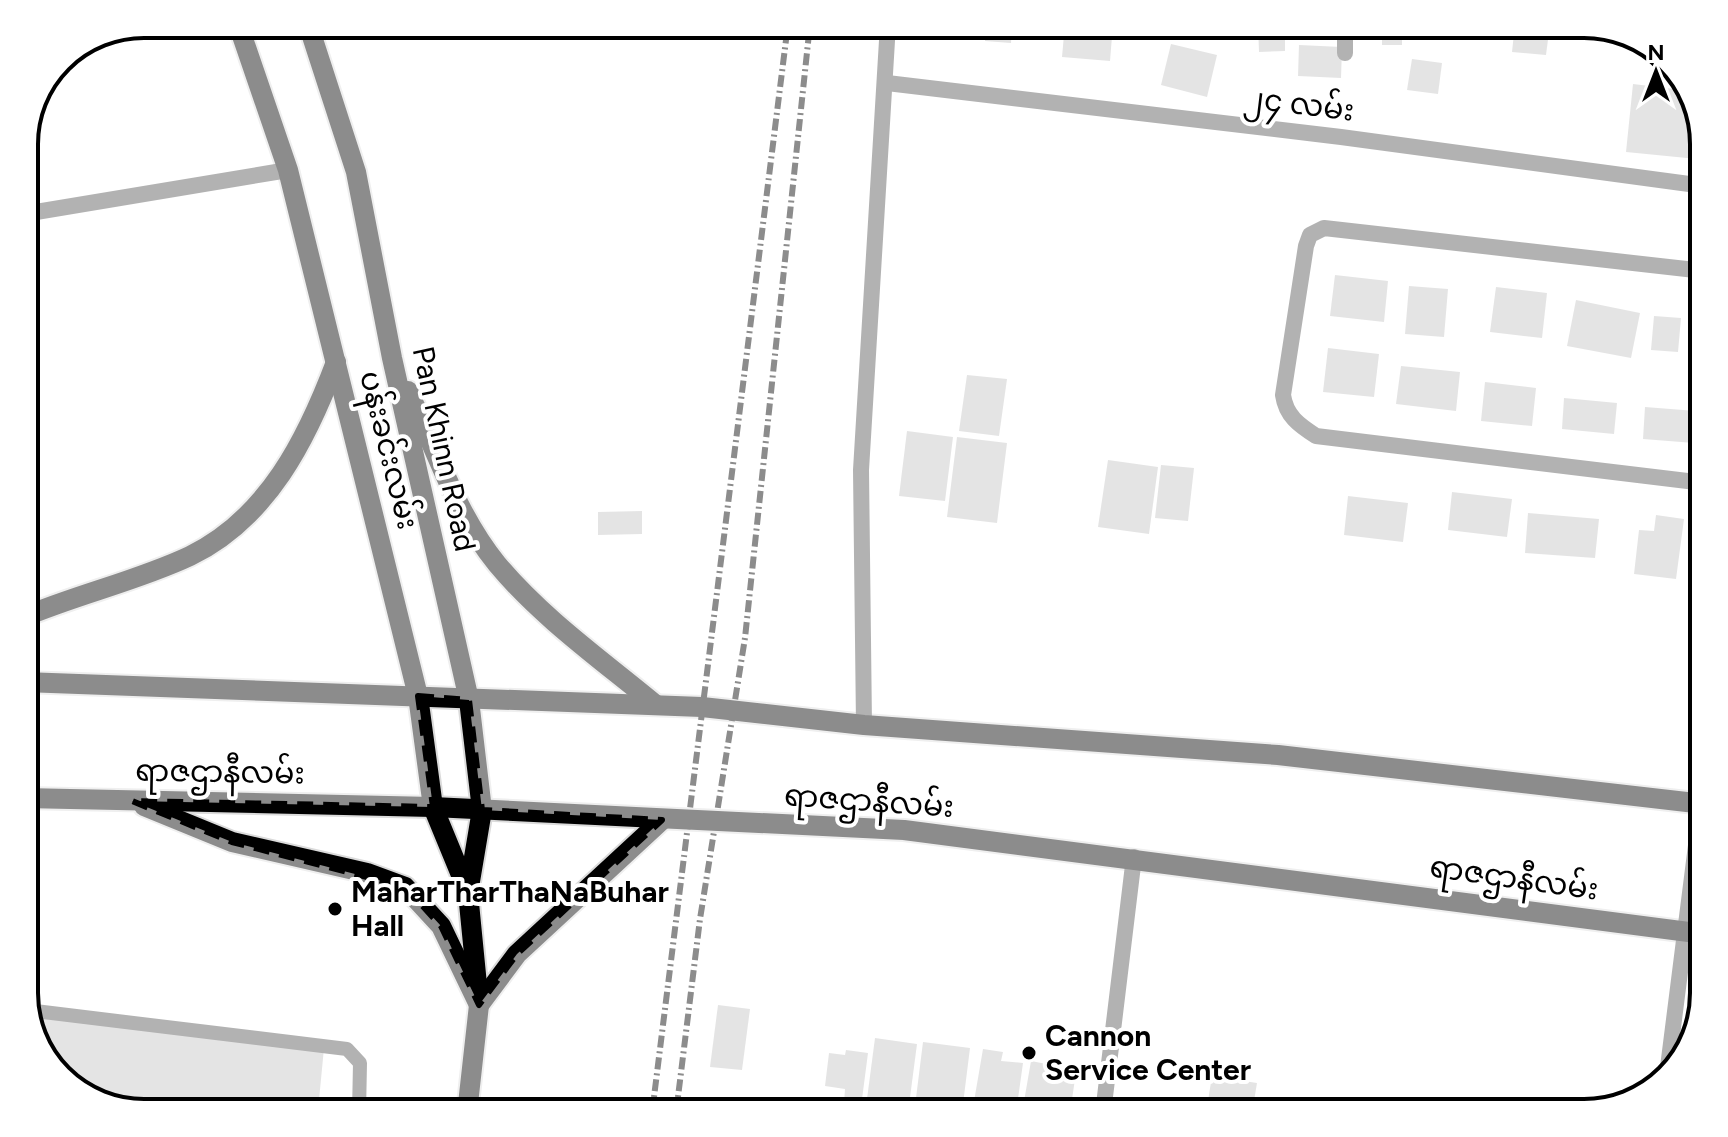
<svg xmlns="http://www.w3.org/2000/svg" width="1728" height="1137" font-family="Figtree,'Noto Sans Myanmar',sans-serif">
<style>
.building{fill:#c4c4c4}
.lines{fill:none;stroke-linecap:round;stroke-linejoin:round}
.primary-casing{stroke:#dbdbdb;stroke-width:24}
.service{stroke:#555;stroke-width:14}
.minor{stroke:#555;stroke-width:16}
.primary{stroke:#000;stroke-width:20}
.rail{stroke:#000;stroke-width:6;stroke-dasharray:12 4 2 4;stroke-linecap:butt}
.marked{fill:none;stroke:#000;stroke-width:6;stroke-dasharray:16 10;stroke-linejoin:round}
.poi-dot{fill:#000;stroke:#fff;stroke-width:3}
.labels{text-anchor:middle;stroke-width:8;stroke-linejoin:round;paint-order:stroke}
.street-label{font-size:30px;fill:#000;stroke:#fff}
.poi-label{font-size:30px;font-weight:bold;fill:#000;stroke:#fff;text-anchor:start}
.rim{fill:none;stroke:#000;stroke-width:4}
</style>
<rect width="100%" height="100%" fill="#fff"/>
<g class="building">
<polygon points="986,24 1012,24 1011,43 985,41"/>
<polygon points="1065,24 1113,24 1110,61 1062,57"/>
<polygon points="1258,24 1285,24 1285,51 1259,52"/>
<polygon points="1301,24 1332,24 1333,34 1302,35"/>
<polygon points="1368,24 1402,24 1402,45 1382,45 1382,36 1368,36"/>
<polygon points="1515,24 1550,24 1546,55 1512,52"/>
<polygon points="1171,44 1217,55 1207,97 1161,85"/>
<polygon points="1299,45 1342,47 1341,78 1298,76"/>
<polygon points="1659,54 1669,65 1681,79 1658,78"/>
<polygon points="1412,59 1442,63 1438,94 1407,90"/>
<polygon points="1633,84 1691,91 1700,126 1697,159 1626,152"/>
<polygon points="1335,275 1388,281 1384,322 1330,316"/>
<polygon points="1409,286 1448,289 1444,337 1405,334"/>
<polygon points="1496,287 1547,293 1542,338 1490,332"/>
<polygon points="1576,300 1640,313 1631,358 1567,346"/>
<polygon points="1654,316 1681,318 1678,352 1651,350"/>
<polygon points="1328,348 1379,354 1374,397 1323,392"/>
<polygon points="1401,366 1460,372 1456,411 1396,404"/>
<polygon points="967,375 1007,379 999,436 959,431"/>
<polygon points="1485,382 1536,388 1532,426 1481,421"/>
<polygon points="1564,398 1617,403 1614,434 1562,429"/>
<polygon points="1645,407 1696,411 1694,443 1643,439"/>
<polygon points="907,431 953,437 945,501 899,496"/>
<polygon points="957,437 1007,443 997,523 947,517"/>
<polygon points="1108,460 1158,467 1149,534 1098,527"/>
<polygon points="1161,465 1194,468 1188,521 1155,518"/>
<polygon points="1452,492 1512,499 1507,537 1448,530"/>
<polygon points="1348,496 1408,503 1403,542 1344,535"/>
<polygon points="642,511 642,534 598,535 598,512"/>
<polygon points="1528,513 1599,519 1595,558 1525,553"/>
<polygon points="1656,515 1684,519 1676,579 1634,574 1639,530 1654,531"/>
<polygon points="718,1005 750,1009 742,1070 710,1067"/>
<polygon points="29,1017 324,1048 319,1100 332,1102 331,1113 144,1113 77,1092 40,1053"/>
<polygon points="875,1038 917,1044 909,1105 867,1099"/>
<polygon points="923,1042 970,1048 962,1112 915,1106"/>
<polygon points="983,1049 1003,1052 1001,1061 1023,1063 1016,1113 972,1113"/>
<polygon points="846,1050 868,1053 861,1107 844,1104 845,1089 825,1086 829,1053 845,1055"/>
<polygon points="1031,1061 1067,1068 1065,1077 1075,1079 1070,1113 1022,1113"/>
<polygon points="1212,1076 1257,1083 1252,1113 1206,1113"/>
<polygon points="1150,1097 1201,1102 1200,1113 1148,1113"/>
<polygon points="1363,1104 1400,1109 1400,1113 1362,1113"/>
</g>
<g class="lines">
<g class="primary-casing">
<g id="primary">
<polyline points="238,24 288,170 418,696 433,807 468,892"/>
<polyline points="308,24 356,172 392,358 469,700 482,810 468,893 479,1005 467,1113"/>
<path d="M408 391C436 449 456 514 497 564 542 618 603 661 656 705"/>
<path d="M24 617C78 594 137 581 190 556 268 518 307 439 336 362"/>
<polyline points="24,682 702,707 864,725 1278,755 1704,804"/>
<polyline points="24,798 433,807 904,830 1704,934"/>
<polyline points="144,806 232,842 367,873 405,887 441,926 479,1005 517,954 662,820"/>
</g>
</g>
<g class="service">
<polyline points="24,722 25,682"/>
<polyline points="27,1010 347,1049 360,1063 359,1113"/>
</g>
<g class="minor">
<polyline points="1345,24 1345,53"/>
<polyline points="887,83 1341,137 1704,186"/>
<polyline points="24,214 288,170"/>
<path d="M1704 271 1324 228 1310 235 1306 246 1283 395C1286 416 1299 425 1316 436L1704 483"/>
<polyline points="864,725 861,470 888,24"/>
<polyline points="1667,1075 1704,782"/>
<polyline points="1103,1113 1134,857"/>
</g>
<use href="#primary" class="primary"/>
<g class="rail">
<polyline points="652,1113 788,24"/>
<polyline points="676,1113 700,919 745,638 810,24"/>
</g>
</g>
<path d="M0 0H1728V1137H0ZM418 696 469 700 482 810 662 820 517 954 479 1005 441 926 405 887 232 842 132 801 433 807Z" fill="#fff" fill-opacity=".55" fill-rule="evenodd"/>
<path class="marked" d="M418 696 469 700 482 810 662 820 517 954 479 1005 441 926 405 887 232 842 132 801 433 807Z"/>
<g class="poi-dot">
<circle cx="335" cy="909" r="8"/>
<circle cx="1029" cy="1053" r="8"/>
</g>
<g class="labels">
<g class="street-label">
<text transform="translate(1299 104) rotate(7)" y="10">၂၄ လမ်း</text>
<text transform="translate(444 449) rotate(78)" y="10">Pan Khinn Road</text>
<text transform="translate(389 450) rotate(76)" y="10">ပန်းခင်းလမ်း</text>
<text transform="translate(220 772) rotate(1)" y="10">ရာဇဌာနီလမ်း</text>
<text transform="translate(869 801) rotate(4)" y="10">ရာဇဌာနီလမ်း</text>
<text transform="translate(1514 878) rotate(8)" y="10">ရာဇဌာနီလမ်း</text>
</g>
<g class="poi-label">
<text x="351" y="902">MaharTharThaNaBuhar<tspan x="351" dy="34">Hall</tspan></text>
<text x="1045" y="1046">Cannon<tspan x="1045" dy="34">Service Center</tspan></text>
</g>
</g>
<path d="M0 0H1728V1137H0ZM144 38H1584A106 106 0 0 1 1690 144V993A106 106 0 0 1 1584 1099H144A106 106 0 0 1 38 993V144A106 106 0 0 1 144 38Z" fill="#fff" fill-rule="evenodd"/>
<path class="rim" d="M144 38H1584A106 106 0 0 1 1690 144V993A106 106 0 0 1 1584 1099H144A106 106 0 0 1 38 993V144A106 106 0 0 1 144 38Z"/>
<g transform="translate(1656 72)" stroke="#ffffff" stroke-width="6" paint-order="stroke">
<path d="M0-6L14 30L0 20L-14 30Z" fill="#000000"/>
<text y="-12" font-size="22" font-weight="bold" text-anchor="middle" fill="#000000">N</text>
</g>
</svg>
